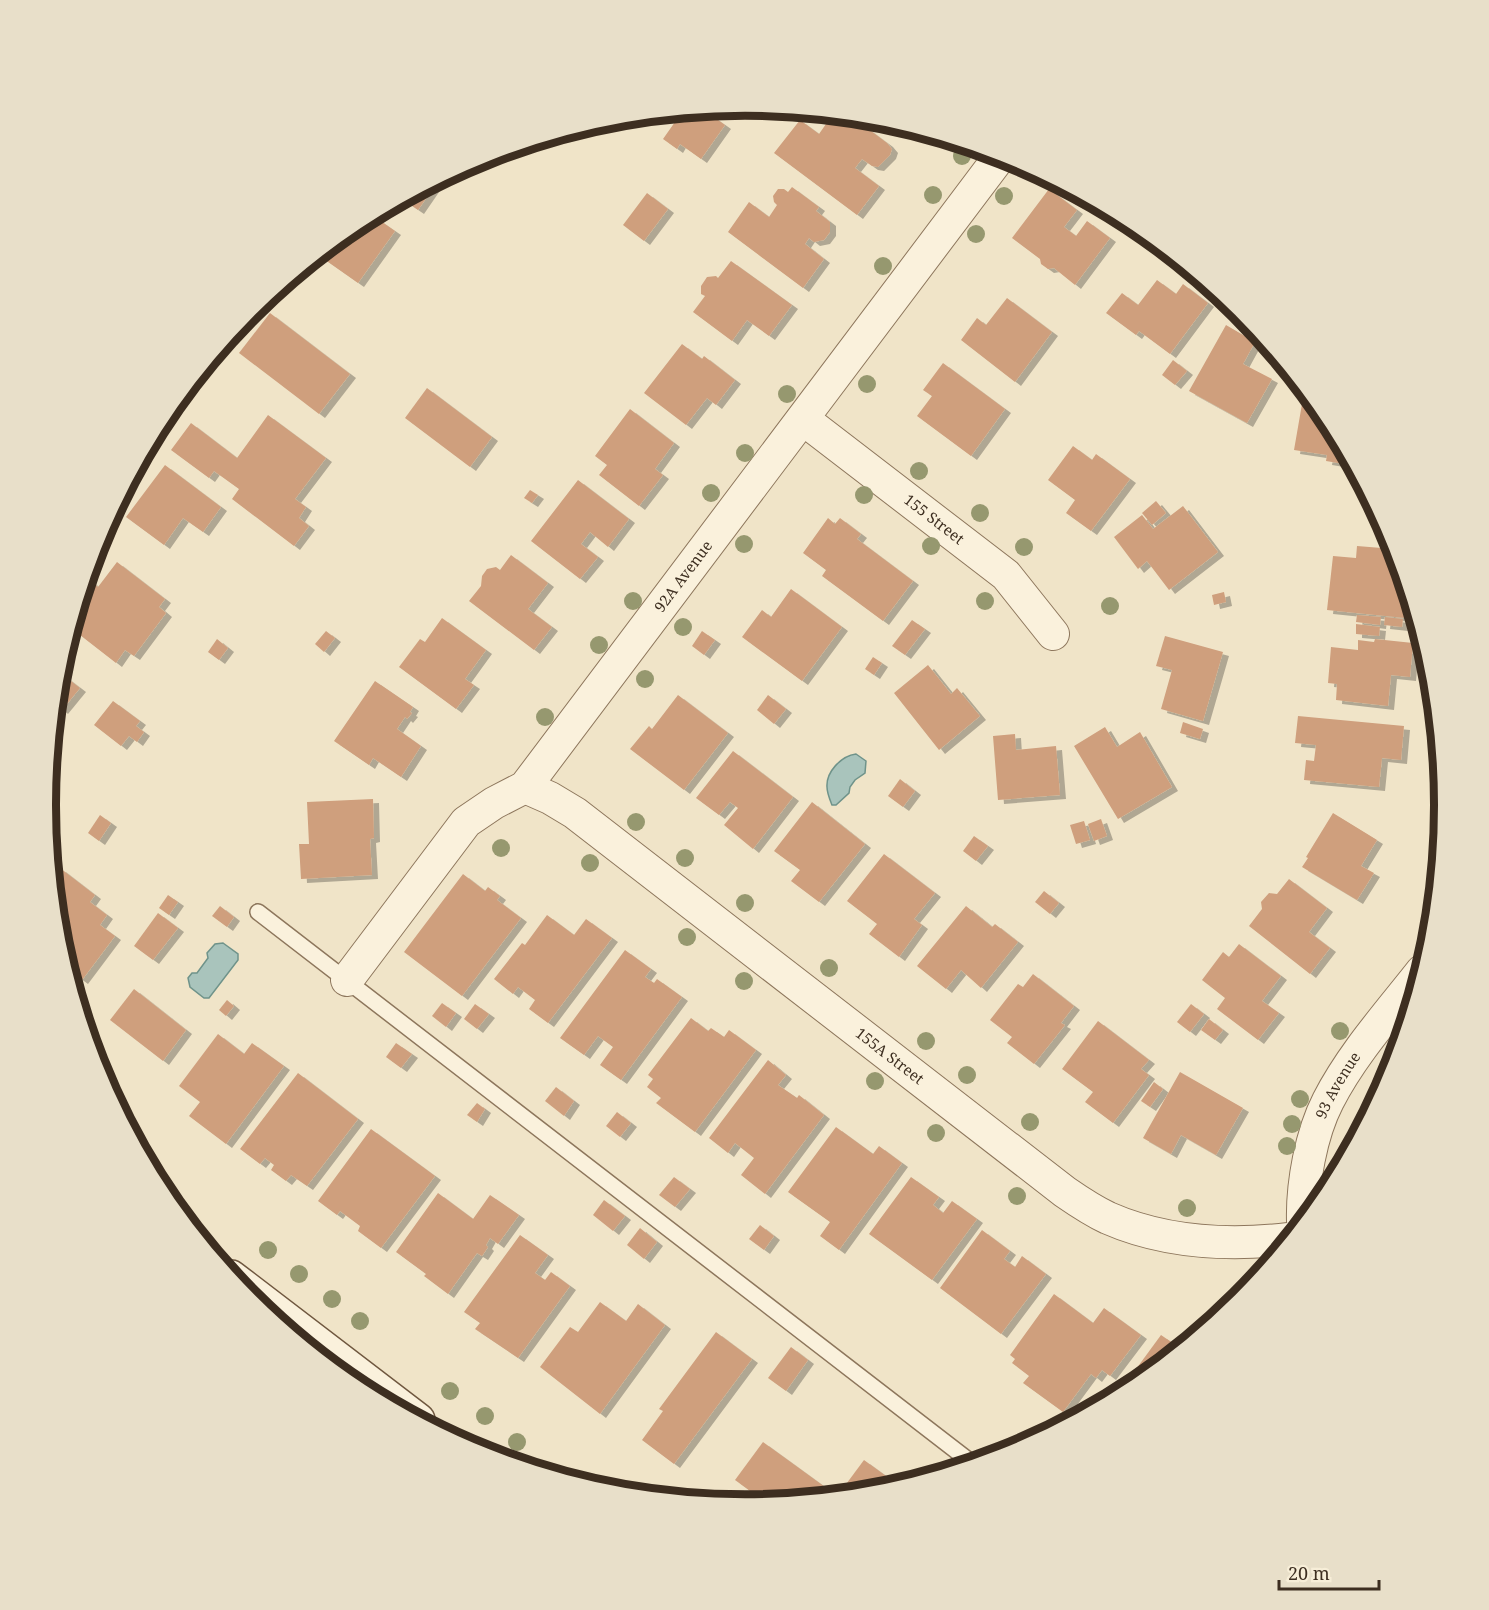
<svg xmlns="http://www.w3.org/2000/svg" width="1489" height="1610" font-family="'Noto Serif',serif">
<style>
.water{fill:#a9c4bc;stroke:#6f938a;stroke-width:1.5}
.building{fill:#cf9f7d;filter:url(#shadow)}
.lines{fill:none;stroke-linecap:round;stroke-linejoin:round}
.lane-casing{stroke:#8d765c;stroke-width:18}
.street-casing{stroke:#8d765c;stroke-width:34}
.secondary-casing{stroke:#6f573f;stroke-width:36}
.lane{stroke:#faf1dc;stroke-width:15}
.street{stroke:#faf1dc;stroke-width:32}
.secondary{stroke:#faf1dc;stroke-width:33}
.tree{fill:#96986f}
.labels{text-anchor:middle;stroke-width:4.5;stroke-linejoin:round;paint-order:stroke}
.street-label{font-size:15px;fill:#3d2e20;stroke:#f7eed8}
.rim{fill:none;stroke:#3d2e20;stroke-width:8}
</style>
<defs>
<filter id="shadow"><feDropShadow dx="6" dy="4" stdDeviation="0" flood-color="#0004"/></filter>
</defs>
<rect width="100%" height="100%" fill="#f0e4c8"/>
<g class="water">
<path d="M856 754 866 761 865 773 855 780 850 787 849 793 836 805H832C830 800 827 793 827 787 826 772 841 756 856 754Z"/>
<polygon points="223,943 238,954 238,960 209,998 204,998 190,987 188,978 192,973 197,973 208,958 207,953 215,944"/>
</g>
<g class="building">
<polygon points="704,110 725,125 701,159 680,144 677,149 663,139 682,112"/>
<polygon points="833,114 851,116 887,143 892,149 890,155 878,167 872,166 862,159 855,168 879,186 857,215 774,153 800,120 819,134"/>
<polygon points="440,178 418,210 402,199 428,185"/>
<polygon points="792,187 819,207 816,211 830,222 830,232 824,240 814,242 809,238 805,244 824,259 803,288 728,232 749,202 769,217 777,205 774,202 773,196 778,189 784,189 788,192"/>
<polygon points="1049,189 1077,210 1064,227 1076,236 1087,221 1110,238 1075,285 1054,268 1048,269 1041,264 1040,259 1012,238"/>
<polygon points="647,193 668,209 644,241 623,225"/>
<polygon points="372,215 395,231 358,283 321,257 330,245 356,223"/>
<polygon points="731,261 792,305 769,336 747,320 732,341 693,312 705,296 701,294 701,286 707,277 716,276 718,278"/>
<polygon points="1157,280 1176,294 1183,284 1208,303 1170,354 1139,331 1136,335 1106,313 1122,293 1138,305"/>
<polygon points="1007,298 1052,332 1015,382 961,340 977,318 986,325"/>
<polygon points="270,313 350,374 319,414 239,353"/>
<polygon points="1226,325 1255,342 1243,364 1272,379 1247,423 1189,391"/>
<polygon points="682,344 702,359 704,356 735,380 716,405 707,398 686,425 644,393"/>
<polygon points="1173,360 1187,371 1175,385 1162,375"/>
<polygon points="943,363 1005,409 971,456 917,416 932,396 923,390"/>
<polygon points="427,388 492,437 470,467 405,418"/>
<polygon points="1302,404 1318,406 1326,417 1351,463 1350,465 1326,461 1327,455 1294,450"/>
<polygon points="630,409 674,443 655,469 663,475 639,506 599,475 607,465 595,456"/>
<polygon points="268,415 326,458 295,499 306,507 299,518 309,526 294,546 232,499 239,489 214,471 209,478 171,450 191,423 237,458"/>
<polygon points="1073,446 1092,460 1096,454 1130,479 1091,531 1066,513 1075,500 1048,480"/>
<polygon points="165,465 221,507 203,532 183,518 164,545 126,517"/>
<polygon points="578,480 629,519 608,547 590,532 581,544 598,557 580,579 531,541"/>
<polygon points="530,490 538,495 532,503 524,498"/>
<polygon points="1156,501 1166,513 1152,525 1142,513"/>
<polygon points="1183,506 1218,552 1169,590 1147,561 1138,569 1114,537 1142,515 1153,529"/>
<polygon points="828,518 835,524 840,518 861,534 857,539 913,581 883,621 822,576 826,570 803,553"/>
<polygon points="1357,546 1394,549 1415,619 1327,610 1333,556 1356,558"/>
<polygon points="511,555 548,583 528,609 552,627 534,650 469,601 481,586 482,576 487,569 496,567 500,570"/>
<polygon points="117,562 165,599 159,607 166,613 134,656 125,650 116,663 71,628 86,577 98,587"/>
<polygon points="791,589 842,627 802,681 742,637 762,610 771,617"/>
<polygon points="1224,592 1226,602 1214,605 1212,595"/>
<polygon points="1357,615 1381,617 1380,625 1356,622"/>
<polygon points="1385,617 1403,619 1402,627 1384,625"/>
<polygon points="442,618 486,650 465,679 474,685 456,709 399,667 420,639 425,642"/>
<polygon points="912,620 925,629 905,655 892,646"/>
<polygon points="1356,624 1380,627 1379,636 1356,634"/>
<polygon points="326,631 335,638 324,652 315,644"/>
<polygon points="702,631 715,640 704,655 692,646"/>
<polygon points="1165,636 1223,652 1203,721 1161,709 1172,670 1156,666"/>
<polygon points="217,639 228,648 219,660 208,652"/>
<polygon points="1375,639 1413,643 1410,677 1391,675 1388,706 1336,700 1337,684 1328,683 1331,647 1358,650 1358,640 1374,642"/>
<polygon points="873,657 882,663 874,675 865,669"/>
<polygon points="928,665 951,694 957,688 980,716 939,750 894,693"/>
<polygon points="58,671 80,688 62,710 55,704"/>
<polygon points="375,681 413,707 410,712 412,713 407,719 405,717 397,729 421,746 401,777 373,758 369,765 334,741"/>
<polygon points="678,695 728,733 684,790 630,749 649,726 652,729"/>
<polygon points="768,695 786,709 774,724 757,710"/>
<polygon points="113,701 140,721 136,726 144,732 137,742 129,736 121,746 94,725"/>
<polygon points="1298,716 1404,726 1401,760 1382,758 1379,787 1304,780 1306,760 1314,761 1316,745 1295,743"/>
<polygon points="1183,722 1203,729 1200,739 1180,733"/>
<polygon points="1105,727 1117,747 1140,732 1172,787 1118,819 1074,746"/>
<polygon points="1015,734 1016,750 1056,746 1060,795 998,800 993,736"/>
<polygon points="733,751 793,797 753,849 724,825 738,808 730,802 719,815 696,798"/>
<polygon points="900,779 915,791 903,807 888,796"/>
<polygon points="373,799 374,838 370,839 372,875 301,879 299,844 309,844 307,802"/>
<polygon points="812,802 865,844 819,902 791,881 800,870 774,851"/>
<polygon points="1333,813 1377,840 1361,866 1374,873 1357,900 1302,867 1308,858 1306,857"/>
<polygon points="100,815 111,823 99,841 88,833"/>
<polygon points="1101,819 1107,836 1094,841 1088,824"/>
<polygon points="1084,821 1090,840 1076,844 1070,825"/>
<polygon points="974,836 988,846 976,861 963,851"/>
<polygon points="884,854 935,893 914,919 922,925 899,957 869,934 877,924 847,901"/>
<polygon points="60,868 95,895 90,902 107,915 100,925 115,936 82,980 67,969 58,941 52,878"/>
<polygon points="463,874 485,891 488,887 500,896 497,900 521,918 462,996 404,952"/>
<polygon points="1289,879 1327,908 1309,932 1330,948 1310,974 1249,926 1262,909 1261,902 1269,893 1277,894"/>
<polygon points="1044,891 1059,903 1050,914 1035,902"/>
<polygon points="168,895 178,902 169,915 159,908"/>
<polygon points="220,906 234,917 227,927 212,916"/>
<polygon points="966,906 992,927 995,924 1018,942 981,988 961,970 946,989 917,966"/>
<polygon points="158,913 178,928 153,960 134,946"/>
<polygon points="547,915 574,935 586,919 612,938 548,1023 529,1009 535,1000 518,987 513,994 494,979 522,943 525,945"/>
<polygon points="1239,944 1281,976 1262,1001 1279,1013 1258,1040 1217,1009 1225,998 1202,980 1223,952 1229,957"/>
<polygon points="625,950 651,969 645,977 654,983 657,979 682,997 621,1080 600,1065 613,1047 598,1036 584,1055 560,1038"/>
<polygon points="1033,974 1074,1006 1061,1023 1065,1025 1034,1064 1007,1043 1012,1037 990,1020 1018,984 1023,987"/>
<polygon points="134,989 186,1030 163,1061 110,1020"/>
<polygon points="227,1000 234,1006 226,1016 219,1010"/>
<polygon points="442,1003 456,1013 446,1027 432,1016"/>
<polygon points="475,1004 489,1014 477,1029 464,1019"/>
<polygon points="1191,1004 1204,1014 1190,1032 1177,1022"/>
<polygon points="691,1018 708,1031 711,1028 724,1037 729,1030 756,1050 695,1132 656,1103 661,1098 647,1087 653,1079 648,1075"/>
<polygon points="1209,1019 1223,1030 1215,1040 1201,1030"/>
<polygon points="1098,1021 1149,1060 1141,1069 1149,1075 1113,1123 1085,1102 1093,1092 1062,1069"/>
<polygon points="218,1034 244,1054 252,1043 284,1066 226,1144 189,1116 200,1102 179,1086"/>
<polygon points="396,1043 412,1054 401,1068 386,1057"/>
<polygon points="768,1060 786,1075 778,1085 797,1098 799,1095 824,1115 765,1194 741,1175 754,1158 735,1143 728,1153 709,1138"/>
<polygon points="1180,1072 1243,1108 1216,1155 1181,1135 1171,1154 1143,1138"/>
<polygon points="298,1073 358,1119 307,1186 291,1175 286,1181 271,1170 274,1165 265,1158 260,1164 240,1149"/>
<polygon points="1154,1082 1163,1089 1150,1107 1141,1101"/>
<polygon points="556,1087 574,1101 564,1116 545,1101"/>
<polygon points="477,1103 485,1109 477,1122 467,1115"/>
<polygon points="617,1112 631,1123 620,1137 606,1126"/>
<polygon points="836,1127 873,1154 879,1146 902,1163 839,1250 820,1236 830,1222 788,1192"/>
<polygon points="371,1129 435,1176 381,1248 358,1231 360,1226 340,1211 337,1215 318,1201"/>
<polygon points="674,1177 690,1189 675,1207 659,1195"/>
<polygon points="911,1177 939,1197 933,1205 943,1213 952,1201 977,1219 932,1280 869,1234"/>
<polygon points="438,1193 473,1219 490,1195 519,1215 498,1244 490,1238 486,1245 488,1247 482,1256 477,1253 448,1294 424,1276 426,1274 396,1252"/>
<polygon points="604,1200 625,1216 613,1231 593,1215"/>
<polygon points="760,1225 774,1236 764,1250 749,1239"/>
<polygon points="640,1228 657,1242 644,1259 627,1245"/>
<polygon points="982,1230 1010,1251 1004,1259 1015,1267 1022,1256 1046,1274 1001,1334 940,1288"/>
<polygon points="520,1235 548,1255 535,1273 545,1280 551,1272 570,1286 518,1358 475,1329 480,1323 464,1312"/>
<polygon points="1054,1294 1093,1323 1104,1308 1141,1335 1110,1376 1102,1370 1096,1378 1091,1374 1063,1412 1023,1383 1029,1376 1012,1363 1015,1359 1010,1355"/>
<polygon points="600,1302 626,1321 638,1304 665,1325 600,1414 540,1367 570,1327 578,1332"/>
<polygon points="716,1332 752,1359 674,1464 642,1440 663,1411 659,1409"/>
<polygon points="1161,1335 1180,1348 1133,1387 1117,1395"/>
<polygon points="791,1347 808,1360 786,1391 768,1378"/>
<polygon points="763,1442 836,1495 765,1502 735,1480"/>
<polygon points="864,1460 897,1484 894,1487 881,1491 838,1495"/>
</g>
<g class="lines">
<g class="lane-casing">
<polyline id="lane" points="258,912 972,1463"/>
</g>
<g class="street-casing">
<g id="street">
<path id="s1" d="M803 419 1006 575 1053 634"/>
<path id="s2" d="M525 787 550 798 575 813 1065 1192C1078 1201 1093 1211 1108 1218 1165 1243 1227 1246 1289 1239"/>
<path id="s3" d="M347 980 466 822 494 803 525 787 1001 155"/>
<path id="s4" d="M1303 1221C1302 1184 1311 1134 1328 1101 1352 1054 1389 1013 1422 971"/>
</g>
</g>
<g class="secondary-casing">
<polyline id="secondary" points="231,1277 418,1420"/>
</g>
<use href="#lane" class="lane"/>
<use href="#street" class="street"/>
<use href="#secondary" class="secondary"/>
</g>
<g class="tree">
<circle cx="962" cy="156" r="9"/>
<circle cx="933" cy="195" r="9"/>
<circle cx="1004" cy="196" r="9"/>
<circle cx="976" cy="234" r="9"/>
<circle cx="883" cy="266" r="9"/>
<circle cx="867" cy="384" r="9"/>
<circle cx="787" cy="394" r="9"/>
<circle cx="745" cy="453" r="9"/>
<circle cx="919" cy="471" r="9"/>
<circle cx="711" cy="493" r="9"/>
<circle cx="864" cy="495" r="9"/>
<circle cx="980" cy="513" r="9"/>
<circle cx="744" cy="544" r="9"/>
<circle cx="931" cy="546" r="9"/>
<circle cx="1024" cy="547" r="9"/>
<circle cx="633" cy="601" r="9"/>
<circle cx="985" cy="601" r="9"/>
<circle cx="1110" cy="606" r="9"/>
<circle cx="683" cy="627" r="9"/>
<circle cx="599" cy="645" r="9"/>
<circle cx="645" cy="679" r="9"/>
<circle cx="545" cy="717" r="9"/>
<circle cx="636" cy="822" r="9"/>
<circle cx="501" cy="848" r="9"/>
<circle cx="685" cy="858" r="9"/>
<circle cx="590" cy="863" r="9"/>
<circle cx="745" cy="903" r="9"/>
<circle cx="687" cy="937" r="9"/>
<circle cx="829" cy="968" r="9"/>
<circle cx="744" cy="981" r="9"/>
<circle cx="1340" cy="1031" r="9"/>
<circle cx="926" cy="1041" r="9"/>
<circle cx="967" cy="1075" r="9"/>
<circle cx="875" cy="1081" r="9"/>
<circle cx="1300" cy="1099" r="9"/>
<circle cx="1030" cy="1122" r="9"/>
<circle cx="1292" cy="1124" r="9"/>
<circle cx="936" cy="1133" r="9"/>
<circle cx="1287" cy="1146" r="9"/>
<circle cx="1017" cy="1196" r="9"/>
<circle cx="1187" cy="1208" r="9"/>
<circle cx="268" cy="1250" r="9"/>
<circle cx="299" cy="1274" r="9"/>
<circle cx="332" cy="1299" r="9"/>
<circle cx="360" cy="1321" r="9"/>
<circle cx="450" cy="1391" r="9"/>
<circle cx="485" cy="1416" r="9"/>
<circle cx="517" cy="1442" r="9"/>
</g>
<g class="labels">
<g class="street-label">
<text dy="5" stroke="none"><textPath href="#s1" startOffset="165">155 Street</textPath></text>
<text dy="5" stroke="none"><textPath href="#s3" startOffset="530">92A Avenue</textPath></text>
<text dy="5" stroke="none"><textPath href="#s2" startOffset="454">155A Street</textPath></text>
<text dy="5" stroke="none"><textPath href="#s4" startOffset="142">93 Avenue</textPath></text>
</g>
</g>
<path d="M0 0H1489V1610H0ZM56 805a689 689 0 1 1 1378 0a689 689 0 1 1-1378 0Z" fill="#e8dfc9" fill-rule="evenodd"/>
<path class="rim" d="M56 805a689 689 0 1 1 1378 0a689 689 0 1 1-1378 0Z"/>
<path d="M1279 1580v9h100v-9" fill="none" stroke="#3d2e20" stroke-width="3"/>
<text x="1288" y="1580" font-size="18" fill="#3d2e20" stroke="#f7eed8" stroke-width="4.5" paint-order="stroke">20 m</text>
</svg>
